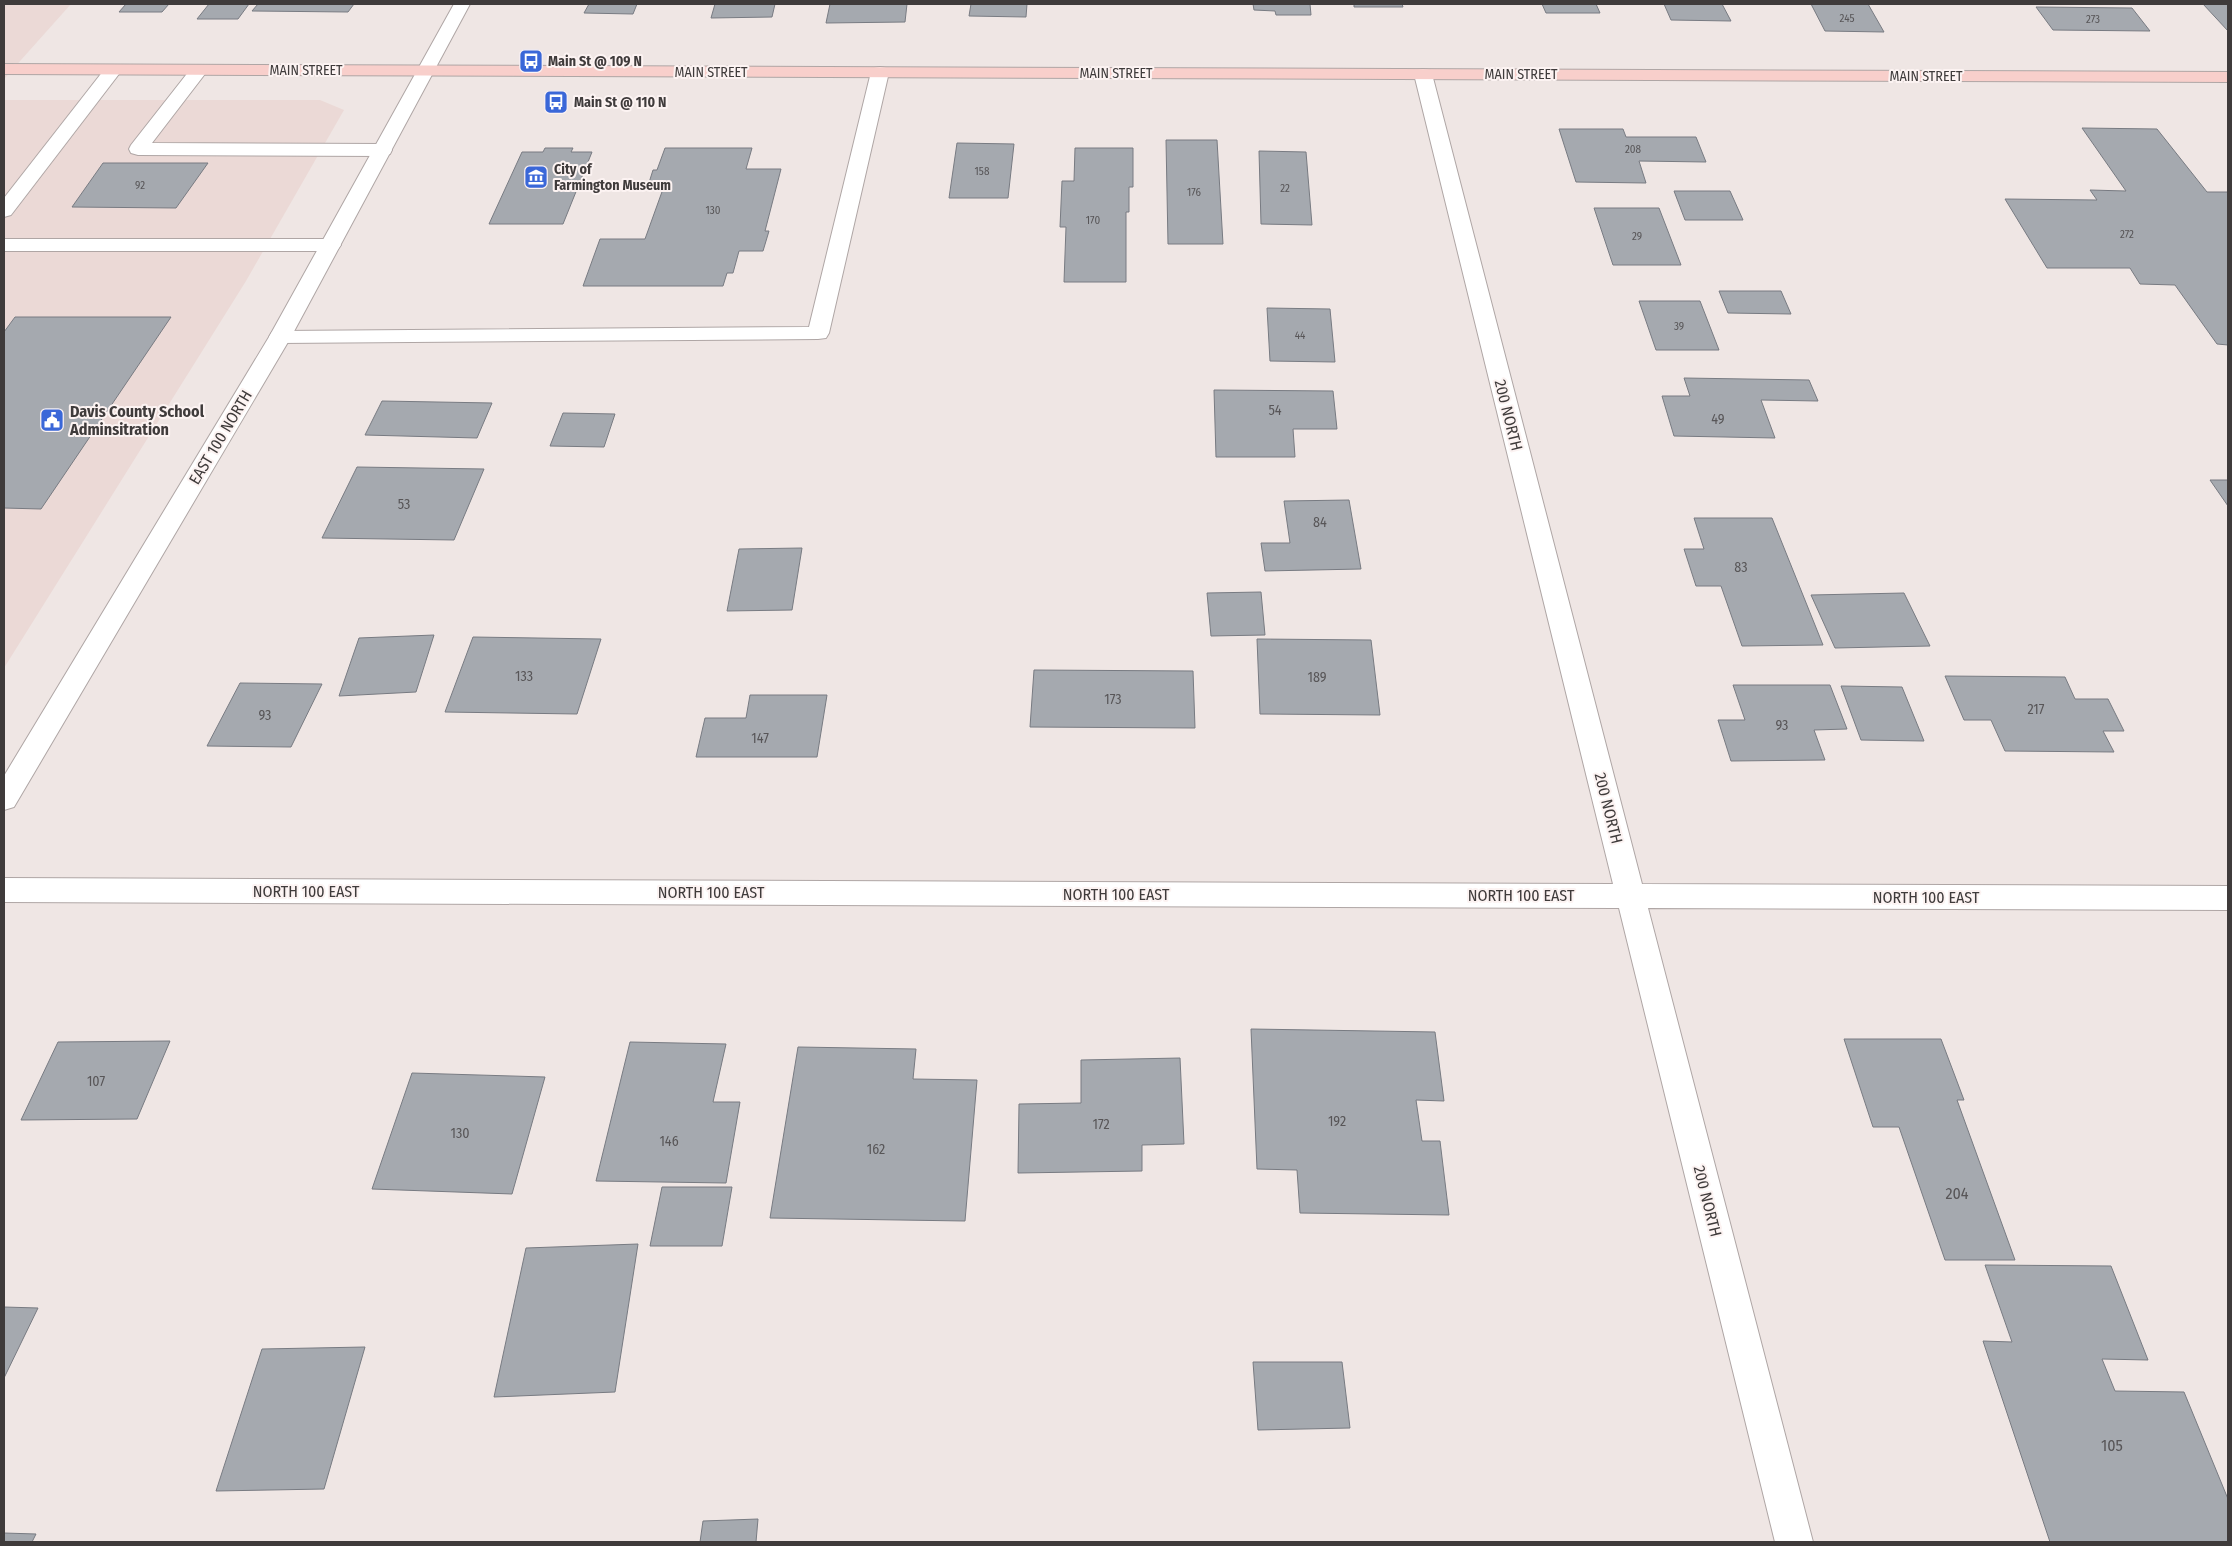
<svg xmlns="http://www.w3.org/2000/svg" width="2232" height="1546" font-family="'Fira Sans Condensed',sans-serif">
<style>
.built{fill:#ebd9d6}
.building{fill:#a5a9af;stroke:#787b82}
.lines{fill:none;stroke-linecap:round;stroke-linejoin:round}
.lane-casing{stroke:#afa6a5;stroke-width:2}
.street-casing{stroke:#afa6a5;stroke-width:2}
.secondary-casing{stroke:#afa6a5;stroke-width:2}
.lane{fill:#fff;fill-rule:evenodd}
.street{fill:#fff;fill-rule:evenodd}
.secondary{fill:#f8cfcb;fill-rule:evenodd}
.labels{text-anchor:middle;stroke-width:4;stroke-linejoin:round;paint-order:stroke}
.far-number-label{font-size:11px;fill:#585658}
.far-poi-label{font-size:14px;font-weight:bold;fill:#3f3b3b;stroke:#fcf3f2;text-anchor:start}
.far-street-label{font-size:14px;fill:#3f3b3b;stroke:#fcf3f2}
.number-label{font-size:14px;fill:#585658}
.poi-label{font-size:16px;font-weight:bold;fill:#3f3b3b;stroke:#fcf3f2;text-anchor:start}
.street-label{font-size:16px;fill:#3f3b3b;stroke:#fcf3f2}
.near-number-label{font-size:16px;fill:#585658}
</style>
<rect width="100%" height="100%" fill="#efe6e4"/>
<g class="built">
<polygon points="4,4 71,4 4,79"/>
<polygon points="4,100 320,100 344,110 246,281 4,668"/>
</g>
<g class="building">
<polygon points="126,4 169,4 162,12 119,12"/>
<polygon points="209,4 249,4 238,19 197,19"/>
<polygon points="258,4 354,4 348,12 252,11"/>
<polygon points="589,4 637,4 633,14 584,13"/>
<polygon points="715,4 775,4 772,17 711,18"/>
<polygon points="830,4 907,4 905,22 826,23"/>
<polygon points="971,4 1027,4 1026,17 969,16"/>
<polygon points="1253,4 1310,4 1311,15 1276,15 1275,11 1254,10"/>
<polygon points="1354,4 1402,4 1403,7 1354,7"/>
<polygon points="1542,4 1596,4 1600,13 1546,13"/>
<polygon points="1664,4 1722,4 1731,21 1671,20"/>
<polygon points="1811,4 1868,4 1884,32 1825,31"/>
<polygon points="2203,4 2228,4 2228,31"/>
<polygon points="2036,7 2132,8 2150,31 2053,30"/>
<polygon points="2082,128 2157,129 2207,192 2228,192 2228,345 2217,344 2175,285 2140,284 2130,268 2047,268 2005,199 2097,200 2090,190 2126,191"/>
<polygon points="1559,129 1623,129 1626,137 1696,137 1706,162 1639,161 1646,183 1576,182"/>
<polygon points="1166,140 1217,140 1223,244 1168,244"/>
<polygon points="957,143 1014,144 1008,198 949,198"/>
<polygon points="545,148 573,148 571,152 592,152 563,224 489,224 522,152 543,152"/>
<polygon points="665,148 752,148 746,169 781,169 765,231 769,231 763,251 739,251 733,273 727,273 723,286 583,286 600,239 645,239 663,189 647,189 653,170 657,170"/>
<polygon points="1075,148 1133,148 1133,187 1129,187 1129,212 1126,212 1126,282 1064,282 1066,227 1060,227 1062,181 1074,181"/>
<polygon points="1259,151 1306,152 1312,225 1261,224"/>
<polygon points="103,163 208,163 176,208 72,207"/>
<polygon points="1674,191 1730,191 1743,220 1685,220"/>
<polygon points="1594,208 1659,208 1681,265 1613,265"/>
<polygon points="1719,291 1781,291 1791,314 1728,313"/>
<polygon points="1639,301 1700,301 1719,350 1656,350"/>
<polygon points="1267,308 1330,309 1335,362 1270,361"/>
<polygon points="15,317 171,317 41,509 4,508 4,332"/>
<polygon points="1684,378 1809,380 1818,401 1761,400 1775,438 1674,436 1662,396 1690,396"/>
<polygon points="1214,390 1333,391 1337,429 1293,429 1295,457 1216,457"/>
<polygon points="382,401 492,403 477,438 365,435"/>
<polygon points="563,413 615,414 604,447 550,446"/>
<polygon points="357,467 484,469 454,540 322,538"/>
<polygon points="2210,480 2228,480 2228,506"/>
<polygon points="1349,500 1361,569 1265,571 1261,543 1290,543 1284,501"/>
<polygon points="1694,518 1772,518 1823,645 1742,646 1721,586 1696,586 1684,549 1704,549"/>
<polygon points="802,548 792,610 727,611 739,549"/>
<polygon points="1261,592 1265,635 1211,636 1207,593"/>
<polygon points="1904,593 1930,646 1835,648 1811,595"/>
<polygon points="434,635 416,692 339,696 359,638"/>
<polygon points="473,637 601,639 577,714 445,712"/>
<polygon points="1257,639 1371,640 1380,715 1260,714"/>
<polygon points="1034,670 1193,671 1195,728 1030,727"/>
<polygon points="1945,676 2065,677 2075,699 2108,699 2124,731 2103,731 2114,752 2005,751 1991,720 1964,720"/>
<polygon points="240,683 322,684 291,747 207,746"/>
<polygon points="1733,685 1830,685 1847,729 1814,730 1825,760 1731,761 1718,720 1745,720"/>
<polygon points="1841,686 1902,687 1924,741 1861,740"/>
<polygon points="750,695 827,695 817,757 696,757 705,718 746,718"/>
<polygon points="1251,1029 1435,1032 1444,1101 1416,1100 1422,1141 1440,1141 1449,1215 1300,1213 1297,1170 1257,1169"/>
<polygon points="1844,1039 1941,1039 1964,1100 1957,1100 2015,1260 1945,1260 1899,1127 1873,1127"/>
<polygon points="170,1041 137,1119 21,1120 58,1042"/>
<polygon points="630,1042 726,1044 713,1102 740,1102 726,1183 596,1181"/>
<polygon points="798,1047 916,1049 913,1079 977,1080 965,1221 770,1218"/>
<polygon points="1180,1058 1184,1144 1142,1145 1142,1171 1018,1173 1019,1104 1081,1103 1081,1060"/>
<polygon points="412,1073 545,1077 512,1194 372,1189"/>
<polygon points="662,1187 732,1187 722,1246 650,1246"/>
<polygon points="638,1244 615,1392 494,1397 526,1248"/>
<polygon points="1985,1265 2111,1266 2148,1360 2102,1359 2115,1391 2184,1392 2228,1499 2228,1542 2050,1542 1983,1341 2012,1342"/>
<polygon points="4,1307 38,1308 4,1378"/>
<polygon points="365,1347 324,1489 216,1491 262,1349"/>
<polygon points="1253,1362 1342,1362 1350,1428 1258,1430"/>
<polygon points="758,1519 756,1542 700,1542 703,1521"/>
<polygon points="4,1533 36,1534 32,1542 4,1542"/>
</g>
<g class="lines">
<g class="lane-casing">
<g id="lane">
<polygon points="113,65 119,66 122,70 119,74 11,215 4,217 4,198 107,66"/>
<polygon points="199,65 205,66 208,70 152,143 383,144 390,146 392,150 390,154 383,156 138,155 131,153 129,149 131,145 193,66"/>
<polygon points="880,67 886,68 889,72 829,333 826,338 818,339 280,343 272,342 269,337 272,332 280,331 809,327 871,72 874,68"/>
<polygon points="4,239 331,239 338,241 341,245 338,249 331,251 4,251"/>
</g>
</g>
<g class="street-casing">
<g id="street">
<polygon points="454,4 470,4 291,337 14,807 4,810 4,776 269,337"/>
<polygon points="1423,69 1429,70 1432,74 1642,884 2228,886 2228,910 1648,908 1813,1542 1775,1542 1619,908 4,902 4,878 1613,884 1414,74 1417,70"/>
</g>
</g>
<g class="secondary-casing">
<polygon id="secondary" points="4,64 2228,72 2228,82 4,74"/>
</g>
<use href="#lane" class="lane"/>
<use href="#street" class="street"/>
<use href="#secondary" class="secondary"/>
</g>
<defs>
<g id="bus-square" transform="scale(1.25)"><rect x="-9" y="-9" width="18" height="18" rx="4" fill="#3a67d8" stroke="#fcf3f2"/><path d="M-5-6H5V4H4V6H2V4H-2V6H-4V4H-5ZM-3.5-4V0h7V-4ZM-3.5 1.2v1.5H-2V1.2ZM2 1.2v1.5H3.5V1.2Z" fill="#fff"/></g>
<g id="museum-square" transform="scale(1.25)"><rect x="-9" y="-9" width="18" height="18" rx="4" fill="#3a67d8" stroke="#fcf3f2"/><path d="M0-6L6-3V-2H-6V-3ZM-5-1h2V3h-2ZM-1-1h2V3h-2ZM3-1h2V3H3ZM-6 4H6V6H-6Z" fill="#fff"/></g>
<g id="civic-square" transform="scale(1.25)"><rect x="-9" y="-9" width="18" height="18" rx="4" fill="#3a67d8" stroke="#fcf3f2"/><path d="M-.6-6.5H3V-4.5H.6V-3L4-1V1h2V6H-6V1h2V-1L-.6-3ZM-1.2 2.5V6h2.4V2.5Z" fill="#fff"/></g>
</defs>
<g fill-rule="evenodd">
<use href="#bus-square" x="531" y="61"/>
<use href="#bus-square" x="556" y="102"/>
<use href="#museum-square" x="536" y="177"/>
<use href="#civic-square" x="52" y="420"/>
</g>
<g class="labels">
<g class="far-number-label">
<text x="1847" y="22">245</text>
<text x="2093" y="23">273</text>
<text x="1633" y="153">208</text>
<text x="982" y="175">158</text>
<text x="140" y="189">92</text>
<text x="1285" y="192">22</text>
<text x="1194" y="196">176</text>
<text x="713" y="214">130</text>
<text x="1093" y="224">170</text>
<text x="2127" y="238">272</text>
<text x="1637" y="240">29</text>
<text x="1679" y="330">39</text>
<text x="1300" y="339">44</text>
</g>
<g class="far-poi-label">
<text x="548" y="66">Main St @ 109 N</text>
<text x="574" y="107">Main St @ 110 N</text>
<text x="554" y="174">City of<tspan x="554" dy="16">Farmington Museum</tspan></text>
</g>
<g class="far-street-label">
<text x="306" y="75">MAIN STREET</text>
<text x="711" y="77">MAIN STREET</text>
<text x="1116" y="78">MAIN STREET</text>
<text x="1521" y="79">MAIN STREET</text>
<text x="1926" y="81">MAIN STREET</text>
</g>
<g class="number-label">
<text x="1275" y="415">54</text>
<text x="1718" y="424">49</text>
<text x="404" y="509">53</text>
<text x="1320" y="527">84</text>
<text x="1741" y="572">83</text>
<text x="524" y="681">133</text>
<text x="1317" y="682">189</text>
<text x="1113" y="704">173</text>
<text x="2036" y="714">217</text>
<text x="265" y="720">93</text>
<text x="1782" y="730">93</text>
<text x="760" y="743">147</text>
<text x="96" y="1086">107</text>
<text x="1337" y="1126">192</text>
<text x="1101" y="1129">172</text>
<text x="460" y="1138">130</text>
<text x="669" y="1146">146</text>
<text x="876" y="1154">162</text>
</g>
<g class="poi-label">
<text x="70" y="417">Davis County School<tspan x="70" dy="18">Adminsitration</tspan></text>
</g>
<g class="street-label">
<text transform="translate(1509 415) rotate(76)" y="6">200 NORTH</text>
<text transform="translate(220 437) rotate(-59)" y="6">EAST 100 NORTH</text>
<text transform="translate(1609 808) rotate(76)" y="6">200 NORTH</text>
<text x="306" y="897">NORTH 100 EAST</text>
<text x="711" y="898">NORTH 100 EAST</text>
<text x="1116" y="900">NORTH 100 EAST</text>
<text x="1521" y="901">NORTH 100 EAST</text>
<text x="1926" y="903">NORTH 100 EAST</text>
<text transform="translate(1708 1201) rotate(76)" y="6">200 NORTH</text>
</g>
<g class="near-number-label">
<text x="1957" y="1199">204</text>
<text x="2112" y="1451">105</text>
</g>
</g>
<rect width="2232" height="1546" fill="none" stroke="#3f3b3b" stroke-width="10"/>
</svg>
